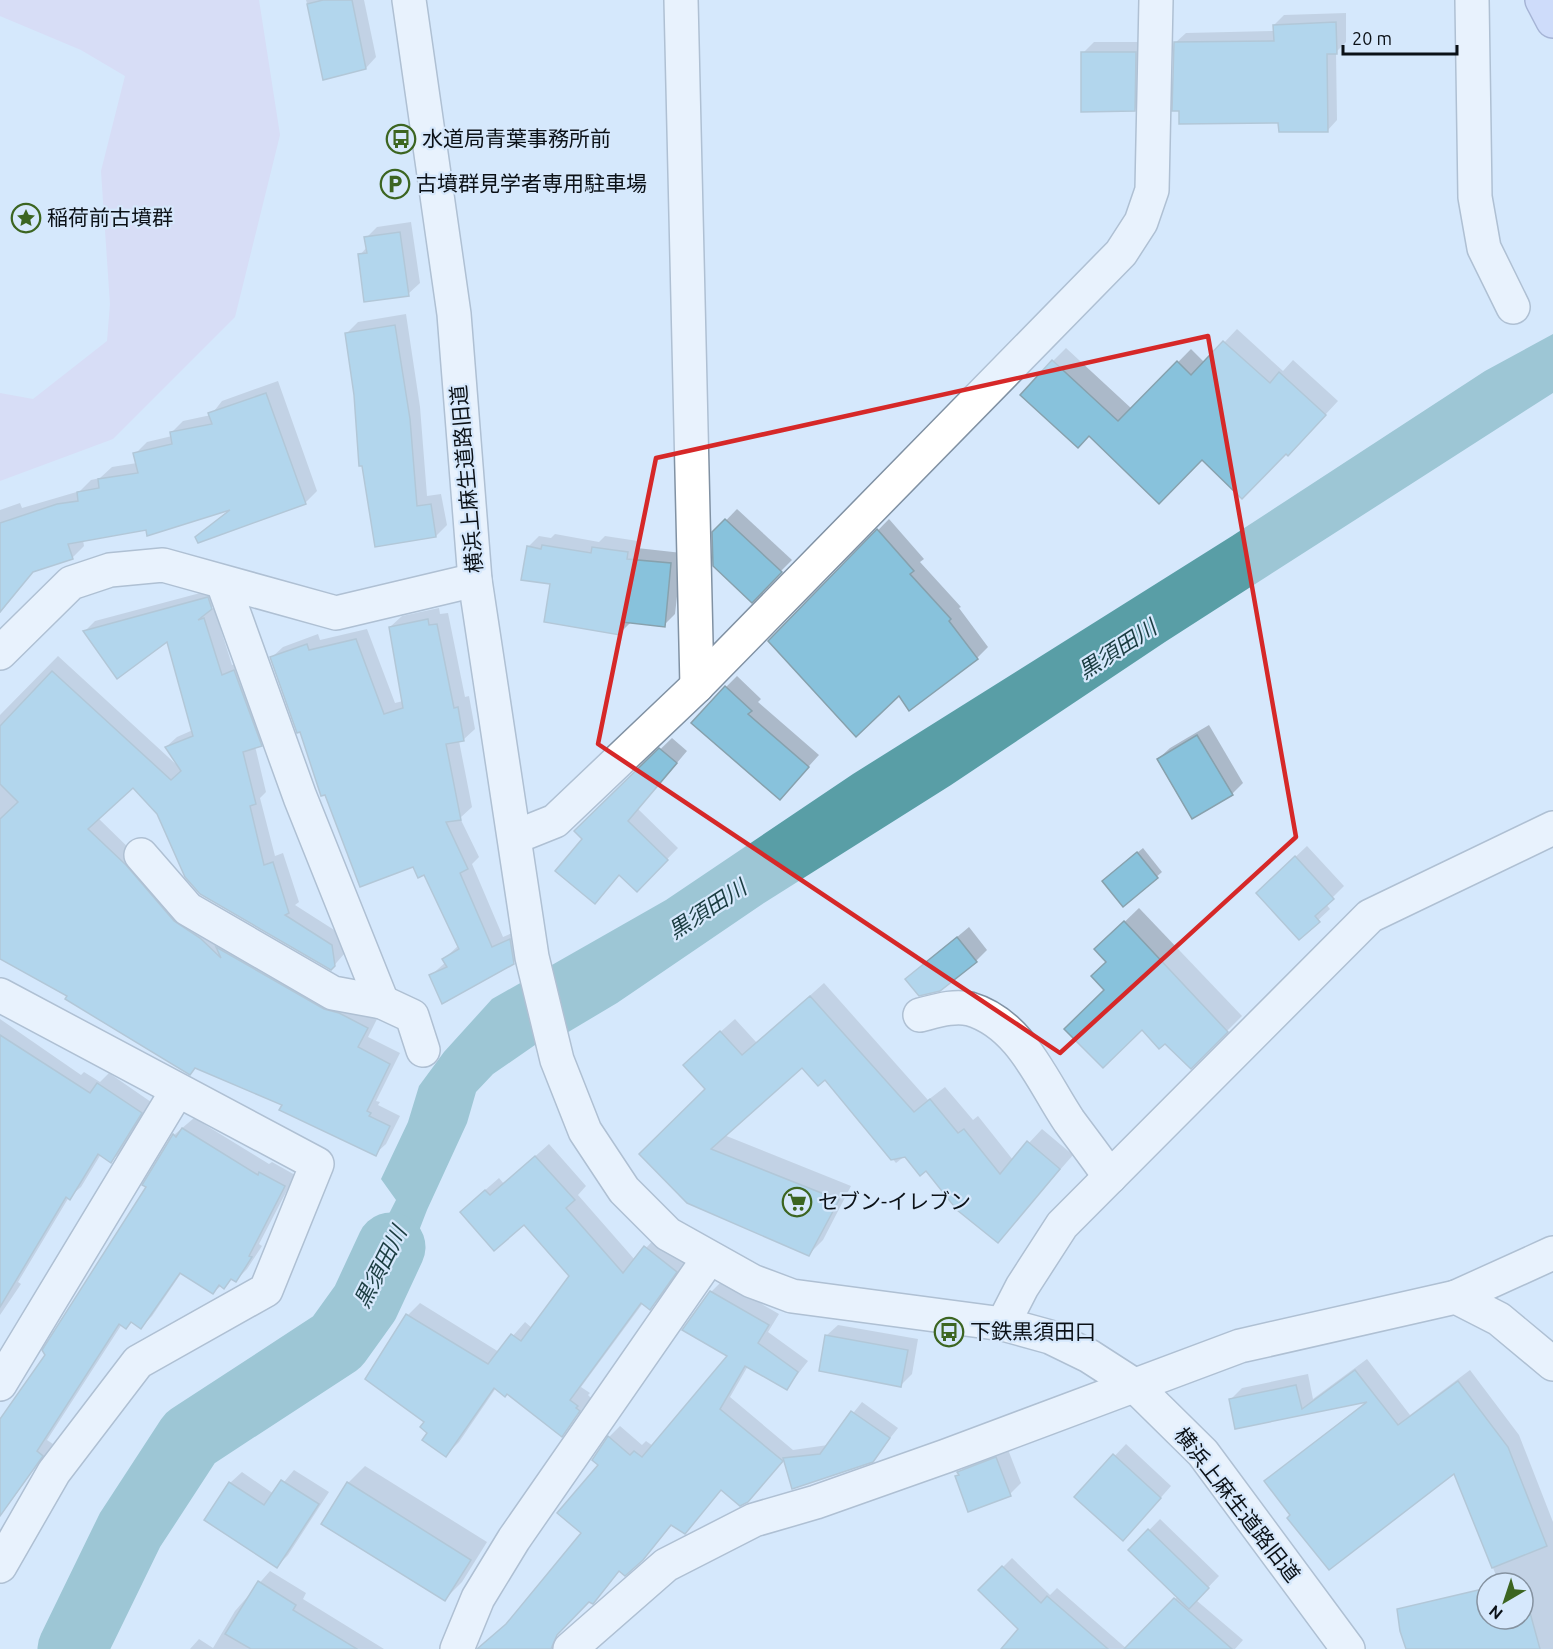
<svg xmlns="http://www.w3.org/2000/svg" width="1553" height="1649" font-family="Ubuntu,'Noto Sans JP',sans-serif">
<style>
.green{fill:#d9d0ef}
.water{fill:#599ea6}
.shadow{fill:#0003}
.lines{fill:none;stroke-linecap:round;stroke-linejoin:round}
.river{stroke:#599ea6;stroke-width:69}
.building{fill:#88c2dc;stroke:#87a1ad;stroke-width:1.5}
.minor-casing{stroke:#8091a3;stroke-width:36}
.major-casing{stroke:#6b76a7;stroke-width:36}
.minor{stroke:#fff;stroke-width:33}
.major{stroke:#c5cef8;stroke-width:33}
.marked{fill:none;stroke:#d62828;stroke-width:4.5;stroke-linejoin:round}
.labels{text-anchor:middle;stroke-width:4.5;stroke-linejoin:round;paint-order:stroke}
.poi-label{font-size:21px;fill:#0b1117;stroke:#d6e8fc;text-anchor:start}
.street-label{font-size:21px;fill:#0b1117;stroke:#d6e8fc}
.water-label{font-size:22px;font-style:italic;fill:#1a3c40;stroke:#d6e8fc}
</style>
<rect width="100%" height="100%" fill="#d6e8fc"/>
<polygon class="green" points="0,0 259,0 280,135 235,317 113,439 0,481 0,393 33,399 107,341 110,304 101,171 125,76 81,50 0,16"/>
<polygon class="water" points="1553,334 1553,393 1165,642 951,785 761,905 617,1003 565,1034 535,1045 493,1074 476,1092 467,1123 427,1210 403,1272 359,1340 333,1324 396,1200 381,1179 408,1122 419,1086 444,1052 492,999 666,900 853,774 1232,536 1485,371"/>
<g class="shadow">
<polygon points="306,0 364,0 376,57 366,68 311,17"/>
<polygon points="1346,13 1346,42 1336,52 1337,120 1327,131 1280,121 1175,43 1186,33 1274,31 1274,25 1284,15"/>
<polygon points="1094,42 1147,42 1145,98 1134,110 1083,53"/>
<polygon points="411,222 420,283 408,294 360,255 367,247 366,238 377,227"/>
<polygon points="406,314 420,407 427,496 441,494 447,525 436,536 363,465 347,333 358,322"/>
<polygon points="1237,329 1283,371 1293,360 1338,401 1301,441 1202,458 1159,502 1053,361 1066,348 1132,409 1191,349 1205,363"/>
<polygon points="278,381 317,491 305,503 196,537 230,509 147,529 83,540 84,546 72,558 35,569 0,613 0,510 20,503 22,508 80,491 91,480 100,478 112,467 137,463 135,454 147,442 172,436 171,433 183,421 211,415 222,401"/>
<polygon points="737,509 792,560 752,600 714,533"/>
<polygon points="889,519 924,559 920,562 961,607 959,608 988,647 977,658 899,694 770,641"/>
<polygon points="555,534 599,542 605,536 638,541 637,548 682,553 675,614 664,625 631,622 619,634 552,582 528,547 539,536 551,538"/>
<polygon points="219,588 222,597 209,610 214,608 232,665 245,661 271,734 255,746 266,792 260,798 275,856 283,853 299,902 295,905 342,935 344,954 331,969 158,813 133,786 98,818 136,855 378,1017 368,1037 400,1053 376,1101 380,1102 378,1105 400,1116 386,1144 375,1154 284,1105 196,1067 190,1073 69,996 0,957 0,715 58,656 179,767 166,747 177,737 193,730 168,640 85,631 95,621"/>
<polygon points="439,608 440,614 448,613 465,697 469,696 475,729 463,740 459,741 472,807 460,818 479,857 472,864 503,937 521,929 525,951 513,963 430,976 446,962 444,959 459,945 424,873 414,865 300,731 271,658 283,647 318,634 320,640 367,629 395,703 403,701 390,627 402,616"/>
<polygon points="737,676 761,699 758,702 819,755 780,798 726,687"/>
<polygon points="1209,725 1243,783 1232,794 1158,759 1170,748"/>
<polygon points="672,738 687,751 638,809 678,848 637,890 576,831"/>
<polygon points="1307,846 1344,886 1326,904 1330,909 1299,938 1269,882"/>
<polygon points="1143,848 1162,872 1124,905 1109,876"/>
<polygon points="1139,908 1242,1016 1191,1067 1106,990 1111,935"/>
<polygon points="969,927 987,950 976,961 907,979"/>
<polygon points="824,983 928,1100 945,1087 973,1120 978,1116 1013,1160 1042,1129 1073,1155 998,1241 926,1169 906,1155 896,1163 825,1078 803,1066 724,1135 851,1186 823,1240 809,1254 688,1202 707,1089 699,1051 735,1019 757,1043"/>
<polygon points="0,1019 81,1075 84,1072 100,1082 109,1073 151,1102 122,1151 111,1161 101,1154 81,1187 69,1197 18,1282 21,1284 0,1315"/>
<polygon points="194,1118 269,1164 272,1162 295,1175 259,1244 262,1246 247,1269 236,1280 232,1278 213,1292 182,1272 152,1316 141,1327 132,1321 122,1324 47,1440 53,1444 0,1516 0,1434 148,1187 174,1135"/>
<polygon points="549,1144 586,1186 578,1195 635,1260 658,1235 688,1259 662,1296 650,1308 643,1303 581,1387 590,1393 588,1395 591,1398 562,1435 507,1393 496,1388 459,1442 446,1455 430,1432 426,1421 408,1315 420,1303 499,1352 525,1322 532,1328 571,1276 524,1223 475,1199 499,1178 504,1184"/>
<polygon points="722,1281 779,1314 768,1332 808,1361 787,1388 748,1366 730,1397 793,1450 828,1445 862,1402 898,1428 872,1461 785,1459 747,1501 722,1489 684,1533 673,1524 642,1559 620,1570 603,1591 592,1603 589,1601 554,1638 536,1649 486,1649 484,1644 513,1618 584,1533 609,1437 620,1426 642,1445 646,1441 653,1446 730,1356 711,1292"/>
<polygon points="838,1325 918,1339 912,1374 901,1385 826,1336"/>
<polygon points="1367,1359 1410,1415 1470,1370 1519,1435 1553,1522 1553,1649 1407,1649 1487,1584 1487,1619 1523,1619 1523,1583 1488,1583 1497,1578 1455,1471 1292,1515 1266,1481 1368,1400 1237,1428 1230,1400 1242,1388 1308,1374 1313,1399"/>
<polygon points="1126,1444 1171,1486 1134,1528 1076,1497"/>
<polygon points="1007,1447 1021,1483 1010,1494 956,1477 970,1461"/>
<polygon points="365,1466 487,1542 462,1582 445,1599 323,1523 348,1483"/>
<polygon points="294,1470 329,1492 288,1555 276,1567 206,1520 230,1483 242,1472 274,1494"/>
<polygon points="1160,1519 1219,1576 1196,1600 1243,1640 1235,1649 1177,1649 1150,1625 1178,1596 1130,1550"/>
<polygon points="1012,1558 1050,1595 1057,1588 1127,1649 1011,1649 1020,1629 980,1590"/>
<polygon points="270,1571 306,1593 303,1599 384,1649 190,1649 199,1639 213,1648 235,1611"/>
</g>
<g class="lines">
<polyline class="river" points="72,1649 130,1530 190,1438 337,1342 365,1303 391,1247"/>
</g>
<g class="building">
<polygon points="323,0 352,0 366,69 323,80 307,4"/>
<polygon points="1336,22 1337,54 1327,54 1328,132 1279,132 1278,123 1179,124 1179,111 1172,111 1174,42 1274,41 1273,25"/>
<polygon points="1081,52 1136,52 1135,111 1081,112"/>
<polygon points="400,232 409,296 364,302 358,254 367,253 364,237"/>
<polygon points="395,325 410,419 417,506 431,504 436,537 375,547 362,466 359,466 354,395 345,333"/>
<polygon points="1223,341 1270,383 1279,372 1326,415 1288,456 1286,454 1242,499 1202,460 1159,504 1089,436 1078,448 1020,395 1052,360 1118,421 1177,361 1191,375"/>
<polygon points="266,393 306,504 198,543 195,537 230,510 147,536 146,530 68,544 73,559 33,572 0,612 0,523 57,504 78,501 77,492 99,488 98,479 138,473 133,453 172,444 170,432 212,424 208,413"/>
<polygon points="725,519 782,572 752,603 713,566 712,532"/>
<polygon points="877,529 914,571 910,574 951,619 949,621 978,659 909,711 899,696 856,737 768,641"/>
<polygon points="542,545 591,553 592,547 628,552 627,559 671,563 665,627 622,622 620,635 544,622 550,584 521,580 527,546 541,549"/>
<polygon points="208,597 212,609 198,620 204,618 222,675 234,670 262,746 243,752 256,804 250,806 264,865 273,862 289,913 285,915 332,945 335,966 331,970 200,894 185,877 157,814 133,788 88,829 126,865 174,921 200,938 221,958 216,947 324,1009 339,1013 368,1028 358,1047 390,1064 367,1111 371,1113 369,1116 390,1126 376,1156 279,1110 282,1105 195,1068 190,1075 65,999 67,996 0,959 0,819 18,802 0,784 0,726 52,671 171,780 181,771 165,747 193,736 167,642 117,679 83,631"/>
<polygon points="428,619 429,625 437,624 454,708 458,707 464,741 446,744 461,820 446,822 468,869 460,873 492,947 510,939 514,964 442,1004 429,975 447,967 442,959 459,949 424,875 418,878 413,867 360,887 325,795 321,796 300,732 297,733 270,657 307,644 309,650 356,639 384,714 403,708 389,627"/>
<polygon points="725,686 752,711 748,714 809,767 780,800 691,723"/>
<polygon points="1197,735 1233,795 1192,819 1157,759"/>
<polygon points="659,748 677,763 628,821 668,860 637,892 619,875 595,904 555,871 582,839 574,831"/>
<polygon points="1137,852 1158,878 1123,907 1102,881"/>
<polygon points="1295,856 1334,899 1315,916 1320,922 1299,940 1256,893"/>
<polygon points="1124,921 1228,1032 1191,1069 1165,1044 1159,1049 1142,1030 1103,1068 1064,1029 1104,990 1091,976 1106,962 1094,949"/>
<polygon points="957,937 977,962 940,991 919,996 905,979"/>
<polygon points="810,996 914,1112 930,1099 958,1133 964,1129 1000,1174 1027,1141 1060,1169 998,1243 957,1210 926,1171 920,1176 905,1157 891,1160 825,1080 818,1086 802,1068 711,1149 839,1200 809,1256 687,1203 639,1154 705,1089 683,1065 720,1031 742,1055"/>
<polygon points="0,1035 90,1093 97,1083 142,1113 111,1163 98,1154 70,1200 66,1197 0,1307"/>
<polygon points="182,1128 258,1175 259,1172 285,1186 249,1256 252,1257 236,1282 231,1279 224,1289 219,1285 213,1294 180,1273 141,1329 131,1322 126,1329 119,1324 37,1451 43,1456 0,1516 0,1419 45,1355 42,1350 146,1187 142,1185 173,1134 176,1137"/>
<polygon points="535,1156 575,1200 566,1208 623,1273 644,1246 677,1272 650,1310 641,1303 570,1400 578,1406 576,1408 580,1411 562,1437 507,1394 505,1397 494,1388 446,1457 422,1440 427,1433 420,1427 424,1422 365,1379 406,1314 488,1364 511,1334 521,1341 569,1276 524,1225 494,1251 460,1212 485,1190 490,1195"/>
<polygon points="710,1291 769,1325 758,1343 798,1372 787,1390 745,1366 720,1409 783,1461 748,1502 740,1506 721,1490 685,1534 671,1525 643,1560 625,1576 619,1571 593,1604 589,1602 557,1635 551,1649 477,1649 506,1624 581,1533 557,1513 598,1465 592,1460 608,1436 630,1455 634,1451 642,1457 727,1356 682,1330"/>
<polygon points="825,1335 908,1350 901,1387 819,1371"/>
<polygon points="1355,1370 1398,1425 1458,1381 1508,1447 1547,1546 1492,1568 1454,1474 1329,1570 1287,1518 1290,1515 1264,1481 1367,1402 1235,1429 1229,1399 1296,1385 1302,1409"/>
<polygon points="851,1411 890,1438 873,1462 792,1489 783,1458 820,1454"/>
<polygon points="1113,1454 1161,1498 1123,1541 1074,1497"/>
<polygon points="996,1457 1011,1496 968,1512 955,1476 959,1475 957,1472"/>
<polygon points="281,1480 319,1504 277,1568 204,1520 229,1482 264,1505"/>
<polygon points="347,1482 471,1560 445,1601 321,1524"/>
<polygon points="1148,1529 1209,1588 1189,1609 1128,1550"/>
<polygon points="1002,1566 1041,1603 1047,1596 1108,1649 1001,1649 1018,1629 978,1590"/>
<polygon points="258,1581 296,1605 293,1610 357,1649 251,1649 225,1634"/>
<polygon points="1523,1587 1540,1649 1406,1649 1400,1631 1397,1609 1487,1588 1487,1619 1523,1619"/>
<polygon points="1174,1598 1232,1649 1124,1649"/>
</g>
<g class="lines">
<g class="minor-casing">
<g id="minor">
<polyline points="409,0 454,314 475,580 532,957 557,1060 585,1131 624,1190 668,1234 752,1281 792,1296 1003,1324 1050,1337 1089,1356 1134,1385 1203,1453 1348,1649"/>
<polyline points="681,0 697,686"/>
<polyline points="1472,0 1475,197 1484,248 1513,307"/>
<polyline points="223,583 300,797 382,1002"/>
<polyline points="0,653 71,583 110,570 163,565 336,613 475,580"/>
<polyline points="515,837 555,821 697,686 1121,253 1141,222 1152,190 1156,0"/>
<polyline points="141,855 188,909 333,993 382,1002 412,1016 423,1050"/>
<polyline points="0,995 317,1164 266,1290 138,1362 54,1472 0,1566"/>
<path d="M920 1015C936 1011 954 1005 970 1009 1021 1024 1042 1081 1069 1121 1083 1140 1097 1158 1110 1177"/>
<polyline points="1456,1297 1553,1253"/>
<polyline points="1003,1324 1022,1287 1062,1225 1370,916 1553,828"/>
<polyline points="0,1384 177,1091"/>
<polyline points="457,1649 478,1598 514,1539 709,1258"/>
<polyline points="570,1649 666,1565 754,1520 816,1502 946,1456 1240,1346 1456,1297 1499,1319 1553,1364"/>
</g>
</g>
<g class="major-casing">
<polyline id="major" points="1542,0 1553,21"/>
</g>
<use href="#minor" class="minor"/>
<use href="#major" class="major"/>
</g>
<path d="M0 0H1553V1649H0ZM1208 336 1296 837 1060 1053 598 744 656 458Z" fill="#d6e8fc" fill-opacity=".55" fill-rule="evenodd"/>
<path class="marked" d="M1208 336 1296 837 1060 1053 598 744 656 458Z"/>
<defs>
<g id="bus-ring" transform="scale(1.5)"><circle r="9.5" fill="#d6e8fc" stroke="#3c6521" stroke-width="1.5"/><path d="M-5-6H5V4H4V6H2V4H-2V6H-4V4H-5ZM-3.5-4V0h7V-4ZM-3.5 1.2v1.5H-2V1.2ZM2 1.2v1.5H3.5V1.2Z" fill="#3c6521"/></g>
<g id="parking-ring" transform="scale(1.5)"><circle r="9.5" fill="#d6e8fc" stroke="#3c6521" stroke-width="1.5"/><path d="M-3.5-5.5H1a3.5 3.5 0 0 1 0 7H-1V5.5H-3.5ZM-1-3.4V-.6H.8a1.4 1.4 0 0 0 0-2.8Z" fill="#3c6521"/></g>
<g id="sight-ring" transform="scale(1.5)"><circle r="9.5" fill="#d6e8fc" stroke="#3c6521" stroke-width="1.5"/><path d="M0-6L1.8-2.2L6-1.7L2.9 1.2L3.7 5.4L0 3.3L-3.7 5.4L-2.9 1.2L-6-1.7L-1.8-2.2Z" fill="#3c6521"/></g>
<g id="supermarket-ring" transform="scale(1.5)"><circle r="9.5" fill="#d6e8fc" stroke="#3c6521" stroke-width="1.5"/><path d="M-6-5.5h2.5l.6 2H6L4.5 2H-2.5L-4.4-4H-6ZM-1.5 3.2a1.3 1.3 0 1 0 .1 0ZM3 3.2a1.3 1.3 0 1 0 .1 0Z" fill="#3c6521"/></g>
</defs>
<g fill-rule="evenodd">
<use href="#bus-ring" x="401" y="139"/>
<use href="#parking-ring" x="395" y="184"/>
<use href="#sight-ring" x="26" y="218"/>
<use href="#supermarket-ring" x="797" y="1202"/>
<use href="#bus-ring" x="949" y="1332"/>
</g>
<g class="labels">
<g class="poi-label">
<text x="422" y="146">水道局青葉事務所前</text>
<text x="416" y="191">古墳群見学者専用駐車場</text>
<text x="47" y="225">稲荷前古墳群</text>
<text x="818" y="1209">セブン-イレブン</text>
<text x="970" y="1339">下鉄黒須田口</text>
</g>
<g class="street-label">
<text transform="translate(467 479) rotate(-95)" y="7">横浜上麻生道路旧道</text>
<text transform="translate(1237 1505) rotate(52)" y="7">横浜上麻生道路旧道</text>
</g>
<g class="water-label">
<text transform="translate(1117 649) rotate(-33)" y="8">黒須田川</text>
<text transform="translate(707 909) rotate(-33)" y="8">黒須田川</text>
<text transform="translate(380 1267) rotate(-63)" y="8">黒須田川</text>
</g>
</g>
<g transform="translate(1505 1601) rotate(219)"><circle r="28" fill="#d6e8fc" stroke="#8592a0" stroke-width="1.5"/>
<path d="M0-4.5L10 22L0 15L-10 22Z" fill="#3c6521"/>
<text y="-9" font-size="16" font-weight="bold" text-anchor="middle" fill="#0b1117">N</text>
</g>
<path d="M1343 45v9h114v-9" fill="none" stroke="#0b1117" stroke-width="3"/>
<text x="1352" y="45" font-size="18" fill="#0b1117" stroke="#d6e8fc" stroke-width="4.5" paint-order="stroke">20 m</text>
</svg>
